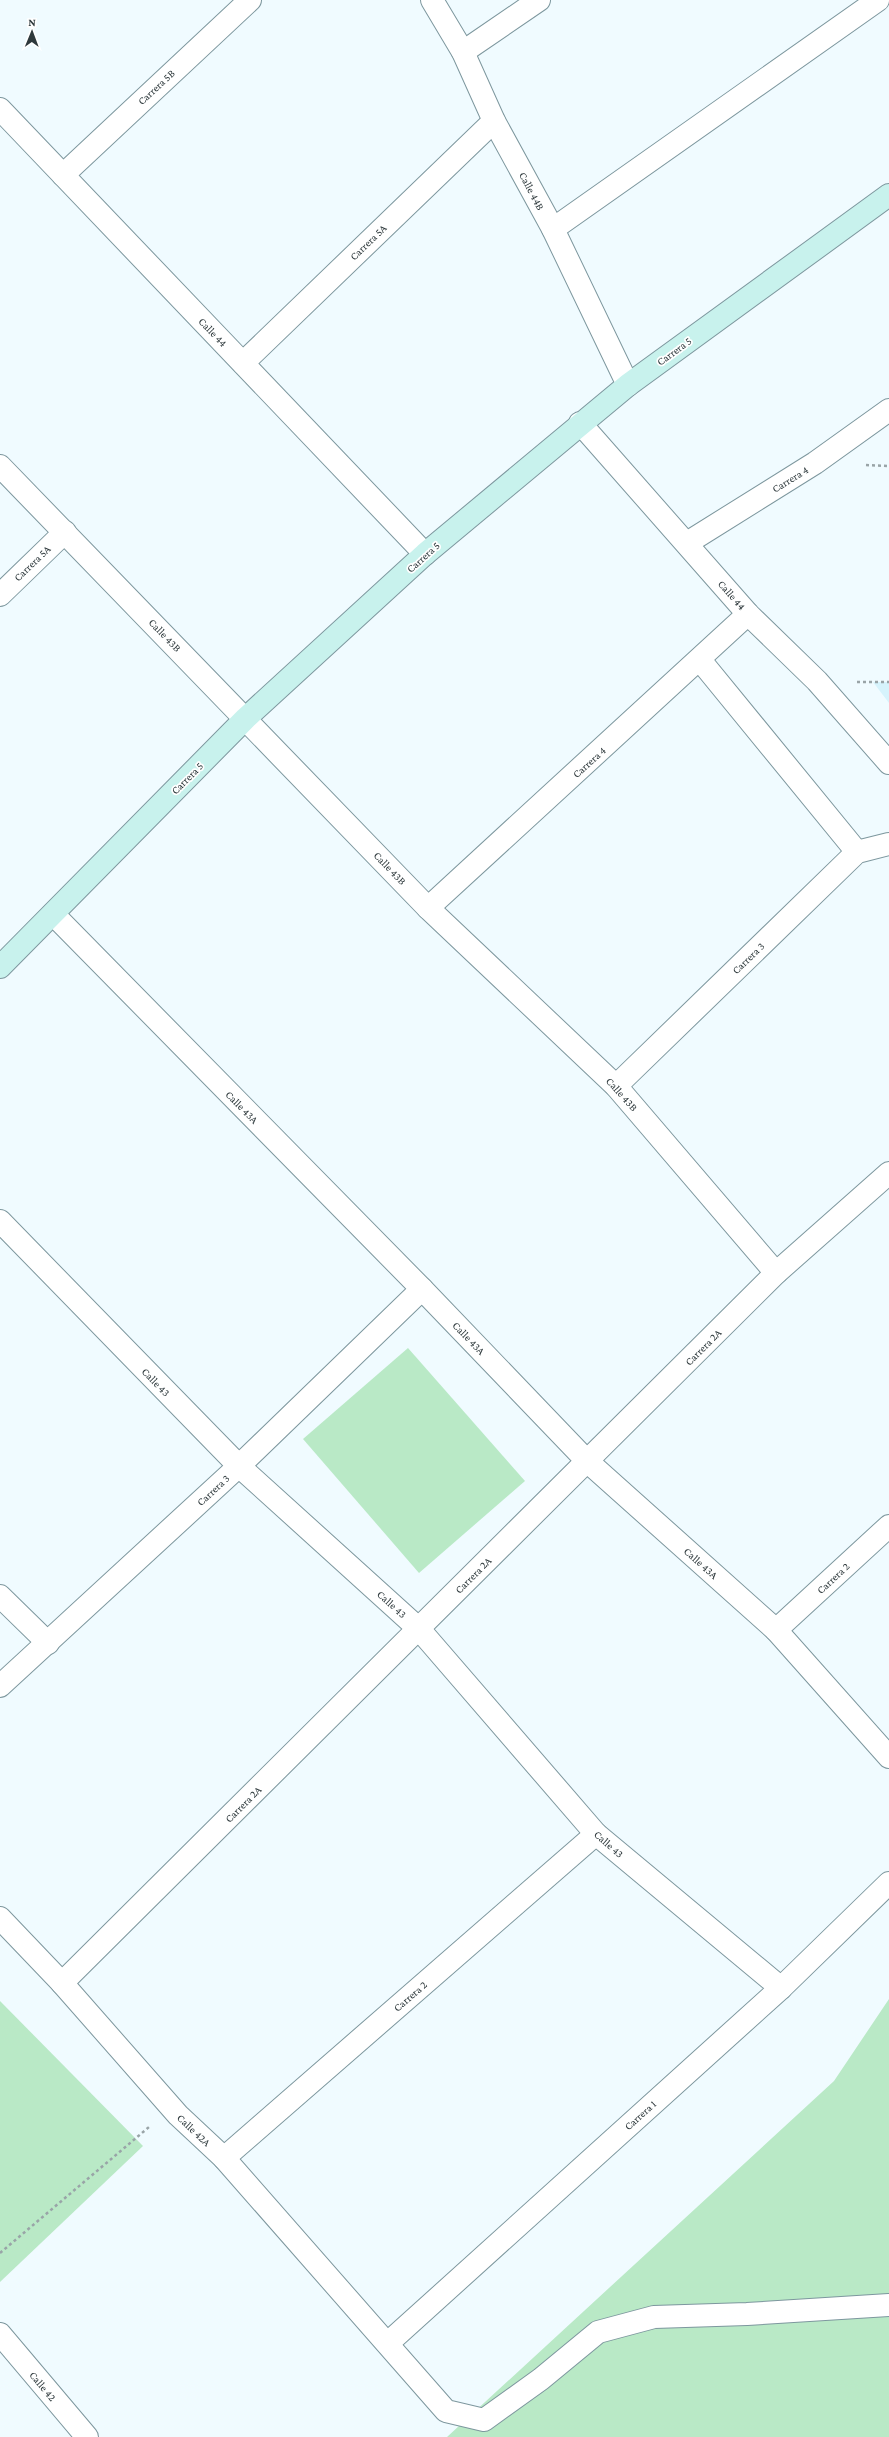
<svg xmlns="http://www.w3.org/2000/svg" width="889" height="2437" font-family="'Crimson Pro',serif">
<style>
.built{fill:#d6f3fc}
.green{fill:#b9e9c6}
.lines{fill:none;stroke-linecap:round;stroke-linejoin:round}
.street-casing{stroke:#7d979e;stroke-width:24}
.secondary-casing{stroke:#7d979e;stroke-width:24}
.path{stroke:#99a4a7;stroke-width:2.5;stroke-dasharray:3 3;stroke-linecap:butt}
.street{stroke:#fff;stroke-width:22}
.secondary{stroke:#c8f2ed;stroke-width:22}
.labels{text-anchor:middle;stroke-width:3.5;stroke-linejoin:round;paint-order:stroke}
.street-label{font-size:11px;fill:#2e393c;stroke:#fff}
</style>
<rect width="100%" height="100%" fill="#f0fbff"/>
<polygon class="built" points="873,682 889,682 889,703"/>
<g class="green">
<polygon points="408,1348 525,1481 419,1573 303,1439"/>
<polygon points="889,1999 889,2437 447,2437 834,2081"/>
<polygon points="0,2001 143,2146 0,2282"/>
</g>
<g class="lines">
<g class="street-casing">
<g id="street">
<polyline points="432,0 463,52 494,121 553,229 628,385"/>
<polyline points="463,52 539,0"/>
<polyline points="0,109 425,554"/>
<polyline points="63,175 250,0"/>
<polyline points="553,229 878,0"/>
<polyline points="243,363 494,121"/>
<polyline points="580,423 748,614 817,681 889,763"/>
<polyline points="0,466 428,908 616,1086 776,1273"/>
<polyline points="687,543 815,463 889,410"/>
<polyline points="0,595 65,532"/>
<polyline points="700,660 857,852"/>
<polyline points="428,908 748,614"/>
<polyline points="53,914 422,1289 587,1461 776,1630 889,1757"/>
<polyline points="616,1086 857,852 889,844"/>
<polyline points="0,1221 239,1466 419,1629 596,1834 781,1988"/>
<polyline points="0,1596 48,1643"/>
<polyline points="776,1630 889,1526"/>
<polyline points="0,1686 239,1466 422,1289"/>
<polyline points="0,1918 62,1983 178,2115 224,2158 446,2411 484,2420 541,2379 598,2332 654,2317 747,2314 889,2305"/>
<polyline points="62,1983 776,1273 889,1173"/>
<polyline points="224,2158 596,1834"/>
<polyline points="0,2334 87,2437"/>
<polyline points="388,2343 781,1988 889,1883"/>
</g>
</g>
<g class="secondary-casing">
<polyline id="secondary" points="0,967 246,718 425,554 628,385 889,195"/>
</g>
<g class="path">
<polyline points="866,465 889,466"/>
<polyline points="857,682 889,682"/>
<polyline points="0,2253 149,2127"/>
</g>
<use href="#street" class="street"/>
<use href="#secondary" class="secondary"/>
</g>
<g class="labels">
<g class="street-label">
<text transform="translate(156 87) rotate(-43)" y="4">Carrera 5B</text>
<text transform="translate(532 191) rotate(62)" y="4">Calle 44B</text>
<text transform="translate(368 242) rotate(-44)" y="4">Carrera 5A</text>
<text transform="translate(213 332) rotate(46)" y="4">Calle 44</text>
<text transform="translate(674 351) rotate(-36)" y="4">Carrera 5</text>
<text transform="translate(790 479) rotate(-32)" y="4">Carrera 4</text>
<text transform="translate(423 557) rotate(-42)" y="4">Carrera 5</text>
<text transform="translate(32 563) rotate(-44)" y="4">Carrera 5A</text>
<text transform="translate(732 595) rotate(49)" y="4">Calle 44</text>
<text transform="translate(165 635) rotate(46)" y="4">Calle 43B</text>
<text transform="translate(589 762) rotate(-42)" y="4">Carrera 4</text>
<text transform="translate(187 778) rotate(-45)" y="4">Carrera 5</text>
<text transform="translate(390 868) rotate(46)" y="4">Calle 43B</text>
<text transform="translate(748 958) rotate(-44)" y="4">Carrera 3</text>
<text transform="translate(622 1094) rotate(48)" y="4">Calle 43B</text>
<text transform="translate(242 1107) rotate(45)" y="4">Calle 43A</text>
<text transform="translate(469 1338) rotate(46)" y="4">Calle 43A</text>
<text transform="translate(703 1347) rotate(-45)" y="4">Carrera 2A</text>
<text transform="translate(156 1382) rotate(46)" y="4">Calle 43</text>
<text transform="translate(213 1490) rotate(-43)" y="4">Carrera 3</text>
<text transform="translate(701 1563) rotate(42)" y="4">Calle 43A</text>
<text transform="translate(473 1575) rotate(-45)" y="4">Carrera 2A</text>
<text transform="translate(833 1578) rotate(-43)" y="4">Carrera 2</text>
<text transform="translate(392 1604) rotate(42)" y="4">Calle 43</text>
<text transform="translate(243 1804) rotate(-45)" y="4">Carrera 2A</text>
<text transform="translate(609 1844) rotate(41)" y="4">Calle 43</text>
<text transform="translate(410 1996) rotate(-41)" y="4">Carrera 2</text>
<text transform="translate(640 2115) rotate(-42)" y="4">Carrera 1</text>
<text transform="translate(194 2130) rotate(43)" y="4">Calle 42A</text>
<text transform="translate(43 2386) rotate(50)" y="4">Calle 42</text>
</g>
</g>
<g transform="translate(32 32) rotate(1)" stroke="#ffffff" stroke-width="3" paint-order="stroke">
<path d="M0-3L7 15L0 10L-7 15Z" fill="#2e393c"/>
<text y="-6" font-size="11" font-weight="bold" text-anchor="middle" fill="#2e393c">N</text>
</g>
</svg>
